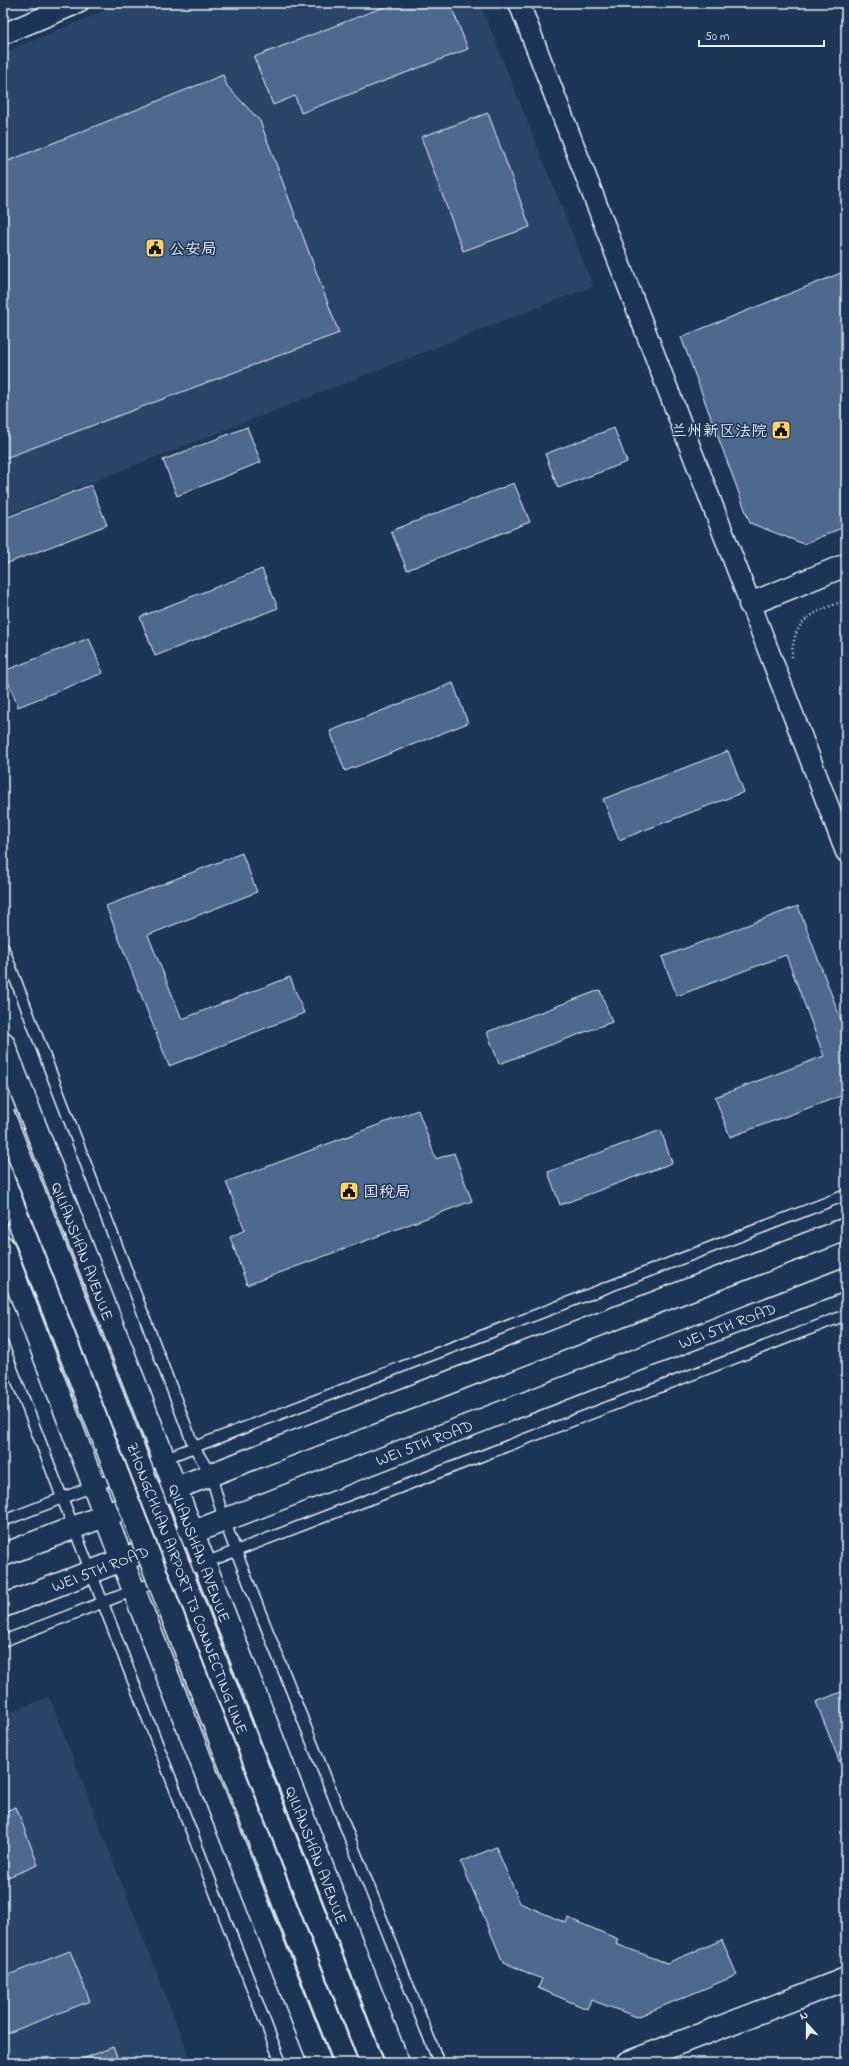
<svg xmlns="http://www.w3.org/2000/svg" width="849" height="2066" font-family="'Indie Flower','LXGW WenKai TC',sans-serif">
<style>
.built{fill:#2c4468}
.building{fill:#50688e;stroke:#e8f1f8}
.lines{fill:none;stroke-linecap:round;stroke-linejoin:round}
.service-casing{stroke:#e8f1f8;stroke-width:13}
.minor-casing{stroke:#e8f1f8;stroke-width:23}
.tertiary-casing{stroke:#e8f1f8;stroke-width:25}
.primary-casing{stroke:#e8f1f8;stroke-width:25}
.path{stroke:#e8f1f8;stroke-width:2.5;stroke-dasharray:1 3;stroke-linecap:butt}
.service{stroke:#1d3557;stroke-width:10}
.minor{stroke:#1d3557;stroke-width:20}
.tertiary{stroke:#1d3557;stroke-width:22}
.primary{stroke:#1d3557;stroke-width:22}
.motorway-bridge-casing{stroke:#e8f1f8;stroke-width:25;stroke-linecap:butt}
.motorway-bridge{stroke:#1d3557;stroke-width:22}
.labels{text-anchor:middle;stroke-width:3;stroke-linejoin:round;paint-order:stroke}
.poi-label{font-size:16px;fill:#e8f1f8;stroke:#1d3557;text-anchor:start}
.street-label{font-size:16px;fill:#e8f1f8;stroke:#1d3557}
</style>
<rect width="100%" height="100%" fill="#1d3557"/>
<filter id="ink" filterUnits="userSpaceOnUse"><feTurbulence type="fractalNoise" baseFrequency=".025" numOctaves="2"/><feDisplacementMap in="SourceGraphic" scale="8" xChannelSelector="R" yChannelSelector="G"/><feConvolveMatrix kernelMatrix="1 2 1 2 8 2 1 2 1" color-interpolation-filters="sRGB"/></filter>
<g filter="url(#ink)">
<g class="built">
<polygon points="123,3 480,3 593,286 3,517 3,53"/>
<polygon points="49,1697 192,2063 3,2063 3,1715"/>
</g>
<g class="building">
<polygon points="394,3 450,3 468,49 301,113 295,96 273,105 254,57"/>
<polygon points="223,75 227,86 260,121 339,333 3,459 3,163"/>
<polygon points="488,113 530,227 463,251 421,137"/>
<polygon points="846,271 846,526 804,544 750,523 681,337"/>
<polygon points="247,427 261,462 177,496 163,460"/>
<polygon points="614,428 627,462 558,488 545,454"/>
<polygon points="514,483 530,522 407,570 391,531"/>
<polygon points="91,485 107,525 3,565 3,519"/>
<polygon points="262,569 278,608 155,656 140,617"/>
<polygon points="89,638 103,673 18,707 4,671"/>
<polygon points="453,683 468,723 345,771 330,731"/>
<polygon points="728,751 744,792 619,840 603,799"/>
<polygon points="242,853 257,892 148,935 182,1019 290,977 304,1013 169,1066 106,906"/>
<polygon points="798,906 846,1033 846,1094 730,1137 715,1097 824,1056 786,955 677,996 662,957"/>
<polygon points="600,990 612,1022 499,1064 487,1032"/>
<polygon points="418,1110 436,1159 454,1153 472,1201 247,1285 230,1237 245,1230 226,1182"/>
<polygon points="661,1130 672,1163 560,1205 548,1172"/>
<polygon points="846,1690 846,1776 845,1776 816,1702"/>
<polygon points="16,1807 38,1865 3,1879 3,1812"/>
<polygon points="496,1847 520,1903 566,1923 568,1918 618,1939 616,1944 667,1963 722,1940 737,1975 637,2017 591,2000 587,2009 538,1988 542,1979 503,1962 461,1862"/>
<polygon points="70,1951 90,2001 3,2035 3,1977"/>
<polygon points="113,2047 119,2063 75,2063 75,2062"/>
</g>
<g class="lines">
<g class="service-casing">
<g id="service">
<polyline points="3,947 194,1447 211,1475 224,1520 236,1551 439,2063"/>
<polyline points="3,1345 281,2063"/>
<polyline points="3,1521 846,1195"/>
<polyline points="3,1641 846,1315"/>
</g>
</g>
<g class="minor-casing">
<g id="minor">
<polyline points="519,3 846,852"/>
<polyline points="3,34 78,3"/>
</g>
</g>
<g class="tertiary-casing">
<g id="tertiary">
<polyline points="750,604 846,565"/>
<polyline points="3,1555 846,1229"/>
<polyline points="3,1606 846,1279"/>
<polyline points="627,2063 846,1979"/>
</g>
</g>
<g class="primary-casing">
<g id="primary">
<polyline points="3,1043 398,2063"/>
<polyline points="3,1247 122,1560 320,2063"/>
</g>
</g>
<path class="path" d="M792 657C793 618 813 613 846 600"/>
<use href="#service" class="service"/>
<use href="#minor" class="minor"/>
<use href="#tertiary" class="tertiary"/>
<use href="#primary" class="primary"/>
<g class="motorway-bridge-casing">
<g id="motorway-bridge">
<polyline points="3,1114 372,2063"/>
<polyline points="3,1180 346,2063"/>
</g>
</g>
<use href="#motorway-bridge" class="motorway-bridge"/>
</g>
</g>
<defs>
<g id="civic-square" transform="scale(1)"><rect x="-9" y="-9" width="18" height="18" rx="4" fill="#ffd166" stroke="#1d3557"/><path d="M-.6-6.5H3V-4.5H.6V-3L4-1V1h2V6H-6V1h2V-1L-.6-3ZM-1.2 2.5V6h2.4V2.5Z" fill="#111"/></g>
</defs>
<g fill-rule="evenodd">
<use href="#civic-square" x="155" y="248"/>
<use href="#civic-square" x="781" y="430"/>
<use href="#civic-square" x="349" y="1191"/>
</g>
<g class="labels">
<g class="poi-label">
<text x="169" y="254">公安局</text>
<text x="767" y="436" text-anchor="end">兰州新区法院</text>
<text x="363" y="1197">国税局</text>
</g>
<g class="street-label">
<text transform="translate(83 1251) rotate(69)" y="6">QILIANSHAN AVENUE</text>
<text transform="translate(727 1325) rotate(-21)" y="6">WEI 5TH ROAD</text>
<text transform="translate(424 1442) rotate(-21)" y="6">WEI 5TH ROAD</text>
<text transform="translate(200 1553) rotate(69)" y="6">QILIANSHAN AVENUE</text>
<text transform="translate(100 1568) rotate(-21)" y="6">WEI 5TH ROAD</text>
<text transform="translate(188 1588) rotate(69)" y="6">ZHONGCHUAN AIRPORT T3 CONNECTING LINE</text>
<text transform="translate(317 1855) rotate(69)" y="6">QILIANSHAN AVENUE</text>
</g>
</g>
<rect width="849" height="2066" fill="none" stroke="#1d3557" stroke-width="16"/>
<rect x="8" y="8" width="833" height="2050" fill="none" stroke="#e8f1f8" stroke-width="1.5" filter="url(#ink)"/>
<g transform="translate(807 2024) rotate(339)" stroke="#1d3557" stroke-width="3" paint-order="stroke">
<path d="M0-3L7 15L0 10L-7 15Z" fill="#e8f1f8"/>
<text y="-6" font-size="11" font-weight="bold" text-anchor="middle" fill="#e8f1f8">N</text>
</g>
<path d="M699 40v6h125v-6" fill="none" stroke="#e8f1f8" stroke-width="2"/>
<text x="705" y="40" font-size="12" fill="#e8f1f8" stroke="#1d3557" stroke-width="3" paint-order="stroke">50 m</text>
</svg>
